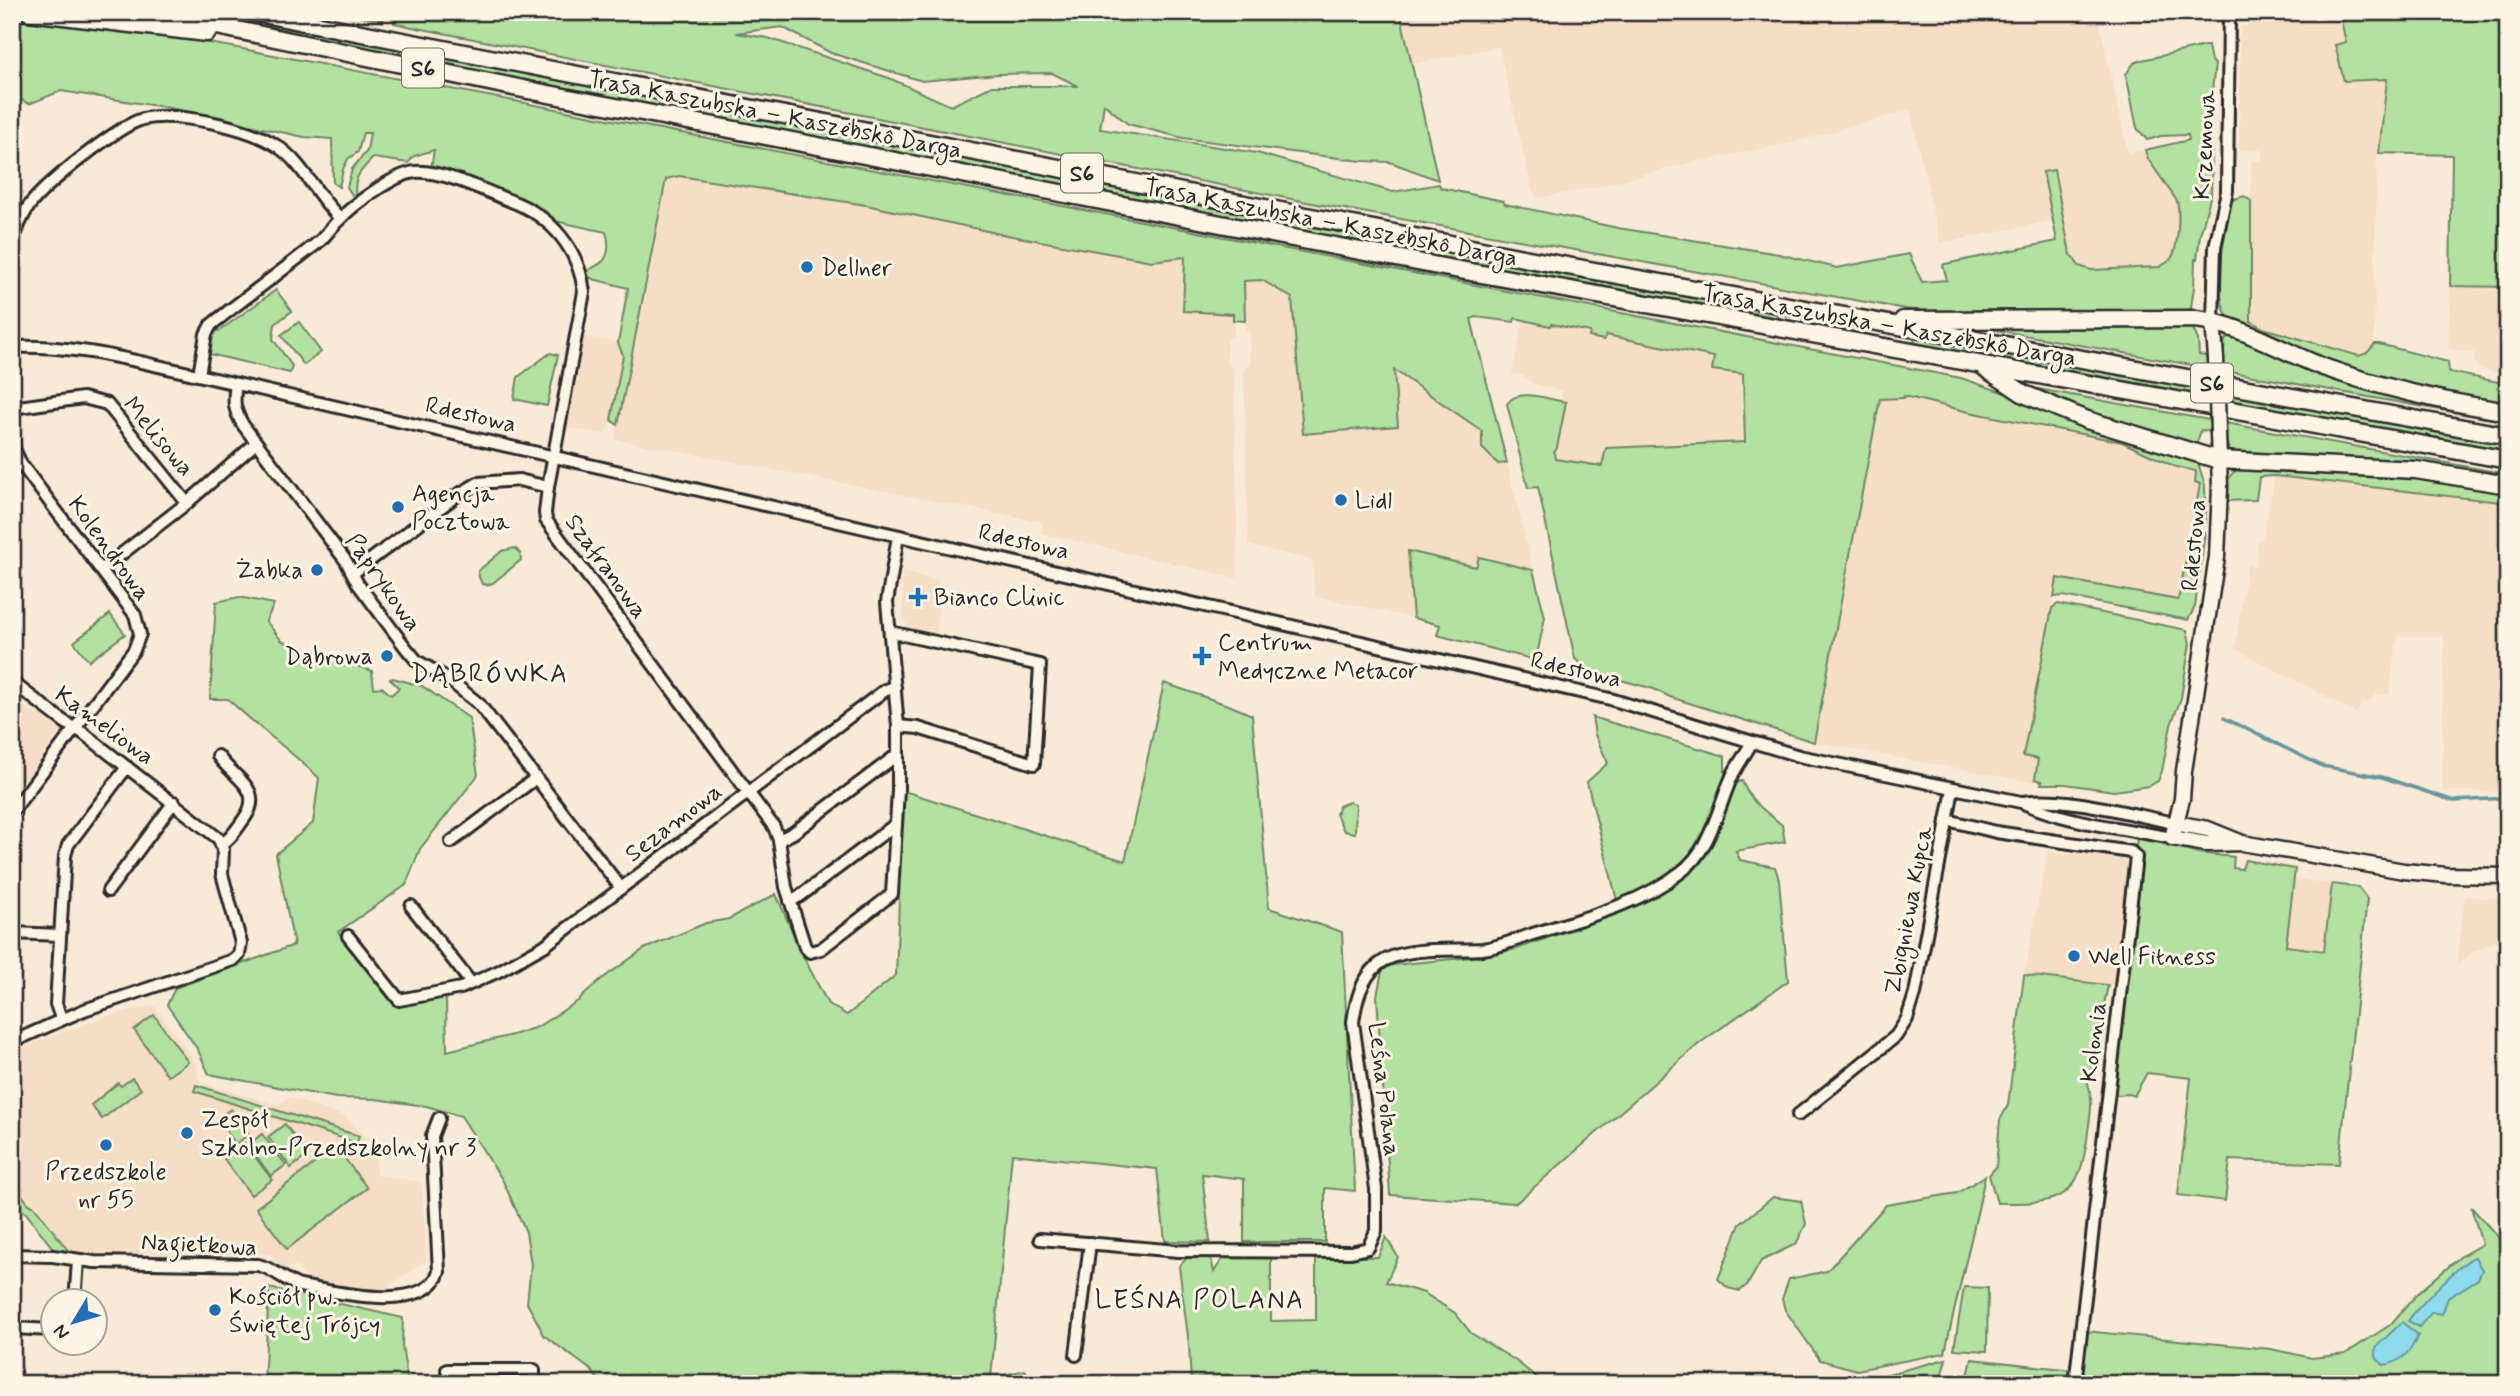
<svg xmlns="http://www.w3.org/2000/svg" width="2520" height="1396" font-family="Mynerve,sans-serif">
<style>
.built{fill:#f6ddc6}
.green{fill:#b2e1a0;stroke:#6e8666;stroke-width:2;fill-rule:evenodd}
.water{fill:#8edbee;stroke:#6695a0;stroke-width:2}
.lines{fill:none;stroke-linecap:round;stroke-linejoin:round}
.stream{stroke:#6695a0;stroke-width:3.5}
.minor-casing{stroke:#2b2b2b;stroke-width:16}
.major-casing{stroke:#2b2b2b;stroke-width:19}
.highway-casing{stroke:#2b2b2b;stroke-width:21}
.minor{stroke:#fcf5e5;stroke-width:10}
.major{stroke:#fcf5e5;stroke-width:14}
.highway{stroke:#fcf5e5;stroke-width:16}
.major-bridge-casing{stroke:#2b2b2b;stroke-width:19;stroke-linecap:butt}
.major-bridge{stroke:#fcf5e5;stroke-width:14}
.poi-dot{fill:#1f6fb2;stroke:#fcf5e5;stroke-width:2.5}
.labels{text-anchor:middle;stroke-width:6;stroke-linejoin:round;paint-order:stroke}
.shield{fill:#fcf5e5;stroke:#6a6863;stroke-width:2}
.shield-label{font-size:23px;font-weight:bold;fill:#2b2b2b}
.street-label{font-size:24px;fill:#2b2b2b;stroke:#fcf5e5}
.poi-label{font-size:24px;fill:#2b2b2b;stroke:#fcf5e5;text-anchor:start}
.neighbourhood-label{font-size:26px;letter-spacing:2px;fill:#2b2b2b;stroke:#fcf5e5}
</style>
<rect width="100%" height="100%" fill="#f9ead7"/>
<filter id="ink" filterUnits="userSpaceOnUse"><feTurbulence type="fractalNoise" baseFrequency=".0143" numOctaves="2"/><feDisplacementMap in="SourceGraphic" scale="14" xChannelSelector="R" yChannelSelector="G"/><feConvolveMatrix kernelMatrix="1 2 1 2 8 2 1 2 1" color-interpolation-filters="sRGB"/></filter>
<g filter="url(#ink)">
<g class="built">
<polygon points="1400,12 2097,12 2128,153 2145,150 2148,159 2177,201 2184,228 2182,282 2068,291 2070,253 2043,173 2053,220 1940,244 1910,110 1795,142 1676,166 1592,188 1539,198 1532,191 1499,47 1412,64"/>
<polygon points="2249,12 2391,12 2379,153 2377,154 2374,345 2367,353 2359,356 2263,328 2250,321 2251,161 2262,161 2262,152 2261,150 2239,150 2240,27 2248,26"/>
<polygon points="679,176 866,205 1001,234 1152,261 1186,257 1233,314 1234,336 1227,340 1227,362 1234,369 1238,578 1041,533 1042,522 615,439 666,179"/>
<polygon points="1262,280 1292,298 1303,434 1393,370 1482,431 1498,464 1507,463 1533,570 1480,557 1477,567 1408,552 1413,618 1315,596 1312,560 1248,545 1244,369 1250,364 1250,332 1245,332 1244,281"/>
<polygon points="2450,286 2508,287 2508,375 2480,369 2474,360 2475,353 2448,348"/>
<polygon points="1523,320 1590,332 1590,337 1604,340 1605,335 1715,357 1712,370 1743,374 1745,443 1606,448 1602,466 1555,459 1566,403 1560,401 1562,391 1533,384 1523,376 1512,374"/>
<polygon points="585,336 618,343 623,355 611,420 605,434 566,428"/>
<polygon points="1903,396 1969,412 2122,442 2176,467 2197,471 2200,484 2178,601 2057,578 2023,756 2039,759 2035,783 1814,742 1879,399"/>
<polygon points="2275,476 2508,503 2508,792 2442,791 2444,636 2398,636 2389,695 2375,694 2374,698 2368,702 2363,701 2357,713 2235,649 2247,564 2257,567 2258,541 2262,541"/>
<polygon points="902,572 939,581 937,634 909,628 903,620"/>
<polygon points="12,697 36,715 40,711 62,729 12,799"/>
<polygon points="2048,851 2060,854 2100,852 2120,855 2132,871 2118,987 2024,975"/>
<polygon points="2294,879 2332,884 2324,951 2285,946"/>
<polygon points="2465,897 2508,898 2508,936 2475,951 2456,966"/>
<polygon points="154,1005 196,1062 199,1082 278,1105 289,1097 346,1117 376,1150 376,1175 422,1182 426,1260 379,1294 307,1280 296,1266 282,1269 271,1254 70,1253 35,1207 29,1204 21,1194 22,1188 12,1175 14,1050 111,1015"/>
</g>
<g class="green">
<polygon points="173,12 205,12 1502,263 1779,313 1778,320 1501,269"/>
<path d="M340 12H511L543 18 521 12H1400L1438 180 1390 162 1362 161 1183 138 1128 124 1104 104 1100 129 1257 153 1393 192 1439 184 1441 188 1503 201 1505 204 1618 228 1779 254 1837 268 1909 254 1922 282 1947 280 1943 265 1945 264 2057 241 2043 172 2054 170 2070 253 2079 266 2091 270 2159 267C2165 264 2170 262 2173 255 2178 244 2180 213 2177 201L2148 159 2145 150 2189 140 2188 135 2161 136 2147 140 2137 128 2126 74 2134 63 2142 60 2205 46H2208L2211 61 2215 64 2209 118 2212 159 2211 194 2200 235 2197 259H2195L2194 288 2190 313H1946L1905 309 1317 204 412 27 394 23V19L384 16 383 21ZM782 27 831 53 922 81 998 74 1052 73 1078 86H992L951 106 889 78 768 38 736 33Z"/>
<polygon points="2372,12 2508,12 2508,287 2450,286 2452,155 2379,153 2387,79 2344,81 2335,45 2346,42 2341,20"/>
<path d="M12 16 155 34 232 47 1961 378 2197 459 2205 486 2206 523 2195 521 2194 518 2200 484 2195 482 2196 471 2176 467 2122 442 1969 412 1904 396 1903 398 1880 399 1814 742 1670 697 1654 689 1595 673 1575 659 1538 487 1528 488 1507 404C1517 387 1550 400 1566 402L1557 448 1554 453 1555 459 1602 466 1606 448 1745 442 1743 374 1712 370 1714 357 1606 335 1604 340 1589 337 1590 332 1551 324 1550 326 1515 318 1514 322 1476 317 1471 319 1507 463 1498 464 1482 448V431L1394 370 1398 426 1303 434 1292 298 1262 280 1244 281 1245 321 1233 320V314L1183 311 1185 257 1152 261 1001 234 866 205 679 176 666 179 618 425 611 420 623 355 618 343 628 288 593 279 589 277 587 272C592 266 597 267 602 262 610 255 609 241 606 232L555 221 534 205 482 184 431 168 434 150 414 156 408 163 373 158C357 174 353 179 356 201L347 187 352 169 367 151 370 133H363L358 152 348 159 343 169 339 187 333 183 332 139 304 137 170 108 61 91 29 104 12 95Z"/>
<path d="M2244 196 2251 201V321L2263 328 2359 356 2367 353 2375 344H2379L2448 362 2449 372 2508 384V408L2356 374 2230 319C2210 298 2226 232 2230 204L2234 199Z"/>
<polygon points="276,290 292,311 275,324 273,339 292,366 290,373 209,354 213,329 219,331"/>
<polygon points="299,322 321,352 304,365 281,335"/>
<polygon points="2191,324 2198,340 2199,355 2223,359 2225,340 2230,335 2508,417 2508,422 1980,327"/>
<polygon points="1915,338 2508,445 2508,451 1913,344"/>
<polygon points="550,353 558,355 547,406 514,399 518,377"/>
<polygon points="2027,387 2508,474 2508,479 2230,455 2225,435 2201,430 2196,446 2098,418"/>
<path d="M2238 469 2378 472 2508 488V503L2275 476 2259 477 2256 500 2226 501C2227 487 2225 477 2238 469Z"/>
<polygon points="2192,530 2205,532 2195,607 2188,620 2063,596 2054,597 2057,578 2178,600"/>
<polygon points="515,548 520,553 521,560 493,583 488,585 482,584 479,577 478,571 502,551"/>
<polygon points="1408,551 1476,567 1479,557 1533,570 1545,617 1536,660 1437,635 1440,625 1413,618"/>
<path d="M239 597 274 604 266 621 282 641 372 671 374 688 382 687 391 695 399 688 390 679 393 678 422 686 469 718 478 775 420 849 406 885 338 932 397 1005 446 997 447 1051 512 1035 537 1027 578 1001 599 981 644 949 706 923 729 919 776 894 803 956 828 1004 847 1015 896 975 899 899 897 878 901 790 1125 861 1164 683 1231 706 1252 715 1269 908 1342 932 1355 1191 1325 1188V1242H1244V1179L1202 1174 1210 1242 1165 1241 1157 1169 1012 1154 991 1378 1025 1370 1036 1384H602L591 1370 542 1334 540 1327 527 1303 531 1265 526 1232 503 1181 461 1116 426 1106 375 1099 336 1098 209 1074 198 1050 167 1005 175 988 294 945 276 854 313 823 319 778C290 750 257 727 228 699H210L216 602Z"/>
<polygon points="2058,604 2187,630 2190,644 2181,698 2171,725 2162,771 2158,781 2149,786 2114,791 2065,784 2041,784 2042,781 2035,779 2038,759 2023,756 2052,608"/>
<polygon points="110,614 125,634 89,661 74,642"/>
<path d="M1592 717 1725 756V786L1742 781C1752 805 1764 809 1782 825L1785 842 1736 851 1740 860 1775 867 1779 880 1788 981 1700 1043 1516 1203 1390 1195 1377 996 1383 966 1482 956 1517 949 1620 912 1587 782 1608 763 1595 735Z"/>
<polygon points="1349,802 1356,804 1355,833 1344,831 1336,814 1339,806"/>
<polygon points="2143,838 2198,853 2234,857 2233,868 2242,869 2245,860 2295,869 2286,946 2324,951 2332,884 2358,887 2367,899 2339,1164 2230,1160 2225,1201 2178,1195 2191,1078 2147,1073 2134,1096 2129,1094 2117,1095 2113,1089 2140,856 2133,846 2136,845 2137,839"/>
<path d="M2024 975 2108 985 2088 1084C2094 1100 2090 1115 2088 1132 2080 1201 2061 1204 1997 1203L1989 1175 1996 1167 2000 1120 2008 1105Z"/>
<polygon points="154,1015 188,1062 168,1076 134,1030"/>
<polygon points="132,1078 141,1089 102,1119 91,1105 118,1083 121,1086"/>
<polygon points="196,1085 359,1136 357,1143 194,1091"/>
<polygon points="231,1109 249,1134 236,1144 217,1119"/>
<polygon points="285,1124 308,1155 291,1168 268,1137"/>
<polygon points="262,1134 286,1165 271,1176 248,1145"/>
<polygon points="245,1143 272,1180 251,1195 224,1159"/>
<polygon points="336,1147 367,1188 287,1249 256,1208"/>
<polygon points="12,1175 22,1188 21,1194 29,1204 35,1207 70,1253 54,1250 26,1213 15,1205 12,1195"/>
<path d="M1985 1176C1973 1236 1957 1294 1945 1353L1857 1370 1820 1360 1785 1310 1782 1299 1789 1279 1827 1271 1886 1205 1957 1193Z"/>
<polygon points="1773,1197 1801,1201 1806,1224 1796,1244 1761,1261 1748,1284 1740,1291 1728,1288 1718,1279 1740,1224"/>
<polygon points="2471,1207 2508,1248 2508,1384 2079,1384 2085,1331 2271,1349 2312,1358 2345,1354 2390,1325 2417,1294 2461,1256 2482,1244"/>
<polygon points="1386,1237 1398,1257 1386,1282 1424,1293 1455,1313 1471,1333 1516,1361 1545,1384 1191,1384 1189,1345 1179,1266 1187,1258 1211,1258 1214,1272 1223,1258 1271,1257 1271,1321 1316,1320 1316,1257 1378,1257"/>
<polygon points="1964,1287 1988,1288 1987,1351 1954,1349"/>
<polygon points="269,1288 403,1318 402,1345 408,1384 264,1384"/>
<polygon points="1946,1359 1939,1384 1793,1384 1877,1377"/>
<polygon points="1972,1359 2073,1370 2072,1384 1966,1384"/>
</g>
<g class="water">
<path d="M2475 1257 2482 1270 2478 1279 2448 1298 2442 1314 2432 1312 2419 1327 2408 1321C2415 1310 2464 1259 2475 1257Z"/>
<path d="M2402 1322 2418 1335C2412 1350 2401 1363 2384 1365L2377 1359 2375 1351 2378 1345Z"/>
</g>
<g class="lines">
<polyline class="stream" points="2224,718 2322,766 2382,777 2454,801 2508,798"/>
<g class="minor-casing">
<g id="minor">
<path d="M12 245C16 231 21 218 29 206 44 185 119 125 143 119 175 111 249 127 277 146 303 163 317 197 340 218"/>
<polyline points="2213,321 2215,247 2227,191 2229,12"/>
<path d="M12 347C61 345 106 354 154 365L1610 699 1799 756 2021 802C2067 823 2122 828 2172 838"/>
<path d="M199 375 206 334 211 325C247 296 285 269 321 240 327 234 332 226 339 220 354 204 393 175 415 172 439 169 488 192 511 201 551 216 579 249 584 292L548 487 545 513 546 520 774 827 779 840 786 887 805 947 810 952 821 949 892 894 898 790V726L887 602 898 536"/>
<path d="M236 384C233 402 234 410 243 425L346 561 358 584 406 648 417 661 448 679 479 704 621 888"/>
<polyline points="12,408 83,398 107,404 187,503"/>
<polyline points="12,434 14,449 21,464 135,615 140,634 134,650 12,812"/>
<polyline points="101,570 187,503 256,443"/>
<polyline points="353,573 456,496 478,483 519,480 548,487"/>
<polyline points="890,632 1040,665 1034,764 918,728 898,726"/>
<polyline points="12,682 66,723 83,733 219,839 223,850 222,874 241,943 239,955 233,960 84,1010 12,1042"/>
<path d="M218 756C233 778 266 789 244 819 237 828 232 838 222 844"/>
<path d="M2023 802C2066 795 2132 815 2175 823"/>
<polyline points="1947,820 1996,832 2131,852 2136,857 2075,1384"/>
<polyline points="779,840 793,833 897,755"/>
<polyline points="451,842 536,778"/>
<polyline points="108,891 174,802"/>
<polyline points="790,901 800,896 896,824"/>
<polyline points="411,906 471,983"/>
<polyline points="12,933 60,935"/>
<polyline points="348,936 399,1000 461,988 499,971 544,946 885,690 895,687"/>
<polyline points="61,1018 56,1004 65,856 68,845 127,767"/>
<polyline points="1798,1115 1896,1036 1907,1019 1915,994 1953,789"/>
<path d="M1040 1239 1178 1251 1351 1252 1368 1248 1376 1231V1189L1353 1022C1356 1001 1361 979 1378 965 1402 945 1453 951 1482 949 1500 947 1517 939 1533 934 1584 918 1638 905 1681 872 1711 850 1718 807 1733 774 1739 763 1746 753 1752 742"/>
<path d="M12 1255 53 1256 94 1262 258 1265C273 1268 285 1281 300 1286 332 1291 425 1315 439 1272L432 1136 439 1118"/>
<polyline points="75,1302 78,1261"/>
<polyline points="12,1328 52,1330"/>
<polyline points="1076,1355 1090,1243"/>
<polyline points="447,1370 534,1370 534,1384"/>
</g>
</g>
<g class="major-casing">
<g id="major">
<polyline points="2213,321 2216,358"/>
<polyline points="2218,433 2220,487 2217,557 2184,771 2182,799 2172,838 2206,844 2242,843 2404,871 2446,875 2508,876"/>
<polyline points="2175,823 2208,829 2240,842"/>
</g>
</g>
<g class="highway-casing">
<g id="highway">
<polyline points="29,12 207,33"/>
<polyline points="149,12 528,90 1443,267 2508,460"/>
<polyline points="253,12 1523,258 2508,436"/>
<path d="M1903 320 2196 319C2243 325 2282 352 2326 368 2385 389 2446 402 2508 412"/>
<polyline points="1985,368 2024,394 2087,420 2219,460 2416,470 2508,485"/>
</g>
</g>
<use href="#minor" class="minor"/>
<use href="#major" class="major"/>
<use href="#highway" class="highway"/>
<g class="major-bridge-casing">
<polyline id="major-bridge" points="2216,358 2218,433"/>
</g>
<use href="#major-bridge" class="major-bridge"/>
</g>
</g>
<g class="poi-dot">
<circle cx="807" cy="267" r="7"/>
<circle cx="1341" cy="500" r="7"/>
<circle cx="398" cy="507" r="7"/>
<circle cx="317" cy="570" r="7"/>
<path d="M914.5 586.5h7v7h7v7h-7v7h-7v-7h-7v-7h7z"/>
<circle cx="387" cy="656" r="7"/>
<path d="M1198.5 645.5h7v7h7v7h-7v7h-7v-7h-7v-7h7z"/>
<circle cx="2074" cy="956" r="7"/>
<circle cx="187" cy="1133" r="7"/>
<circle cx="106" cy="1145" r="7"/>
<circle cx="215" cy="1310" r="7"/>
</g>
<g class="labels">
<g class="shield">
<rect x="402" y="48.5" width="42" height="39" rx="5"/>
<rect x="1061" y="153.5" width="42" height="39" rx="5"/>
<rect x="2191" y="363.5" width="42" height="39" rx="5"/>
</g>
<g class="shield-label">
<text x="423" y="76">S6</text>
<text x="1082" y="181">S6</text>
<text x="2212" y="391">S6</text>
</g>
<g class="street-label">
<text transform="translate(775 114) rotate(11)" y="8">Trasa Kaszubska – Kaszëbskô Darga</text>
<text transform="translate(2204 145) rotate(-87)" y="8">Krzemowa</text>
<text transform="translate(1331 222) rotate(11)" y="8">Trasa Kaszubska – Kaszëbskô Darga</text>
<text transform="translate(1889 325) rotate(10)" y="8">Trasa Kaszubska – Kaszëbskô Darga</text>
<text transform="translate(471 414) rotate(13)" y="8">Rdestowa</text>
<text transform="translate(159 436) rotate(50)" y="8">Melisowa</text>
<text transform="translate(1024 541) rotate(13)" y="8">Rdestowa</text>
<text transform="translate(2193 545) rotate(-85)" y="8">Rdestowa</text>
<text transform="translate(110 548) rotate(54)" y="8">Kolendrowa</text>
<text transform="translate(607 566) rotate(54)" y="8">Szafranowa</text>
<text transform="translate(384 582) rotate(55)" y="8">Paprykowa</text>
<text transform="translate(1576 669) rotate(13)" y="8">Rdestowa</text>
<text transform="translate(105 725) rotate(36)" y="8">Kameliowa</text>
<text transform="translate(673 822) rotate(-37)" y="8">Sezamowa</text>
<text transform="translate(1908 910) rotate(-79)" y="8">Zbigniewa Kupca</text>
<text transform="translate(2093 1042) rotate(-83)" y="8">Kolonia</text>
<text transform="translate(1385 1089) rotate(83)" y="8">Leśna Polana</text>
<text transform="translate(199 1244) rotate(3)" y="8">Nagietkowa</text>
</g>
<g class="poi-label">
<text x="821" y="275">Dellner</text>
<text x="412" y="501">Agencja<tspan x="412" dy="28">Pocztowa</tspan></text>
<text x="1355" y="508">Lidl</text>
<text x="303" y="578" text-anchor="end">Żabka</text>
<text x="934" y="605">Bianco Clinic</text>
<text x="1218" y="650">Centrum<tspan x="1218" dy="28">Medyczne Metacor</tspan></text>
<text x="373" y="664" text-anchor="end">Dąbrowa</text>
<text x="2088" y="964">Well Fitness</text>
<text x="201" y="1127">Zespół<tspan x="201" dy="28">Szkolno-Przedszkolny nr 3</tspan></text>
<text x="106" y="1179" text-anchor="middle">Przedszkole<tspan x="106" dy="28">nr 55</tspan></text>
<text x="229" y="1304">Kościół pw.<tspan x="229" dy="28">Świętej Trójcy</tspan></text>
</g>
<g class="neighbourhood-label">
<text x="490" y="682">DĄBRÓWKA</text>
<text x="1200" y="1308">LEŚNA POLANA</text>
</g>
</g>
<rect width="2520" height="1396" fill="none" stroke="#fcf5e5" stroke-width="42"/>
<rect x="21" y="21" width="2478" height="1354" fill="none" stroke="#2b2b2b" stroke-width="2.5" filter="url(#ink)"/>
<g transform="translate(74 1322) rotate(232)"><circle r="33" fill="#fcf5e5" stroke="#a8a49b" stroke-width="2"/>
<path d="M0-5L12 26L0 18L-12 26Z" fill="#1f6fb2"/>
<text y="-10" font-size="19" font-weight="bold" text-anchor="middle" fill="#2b2b2b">N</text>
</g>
</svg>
